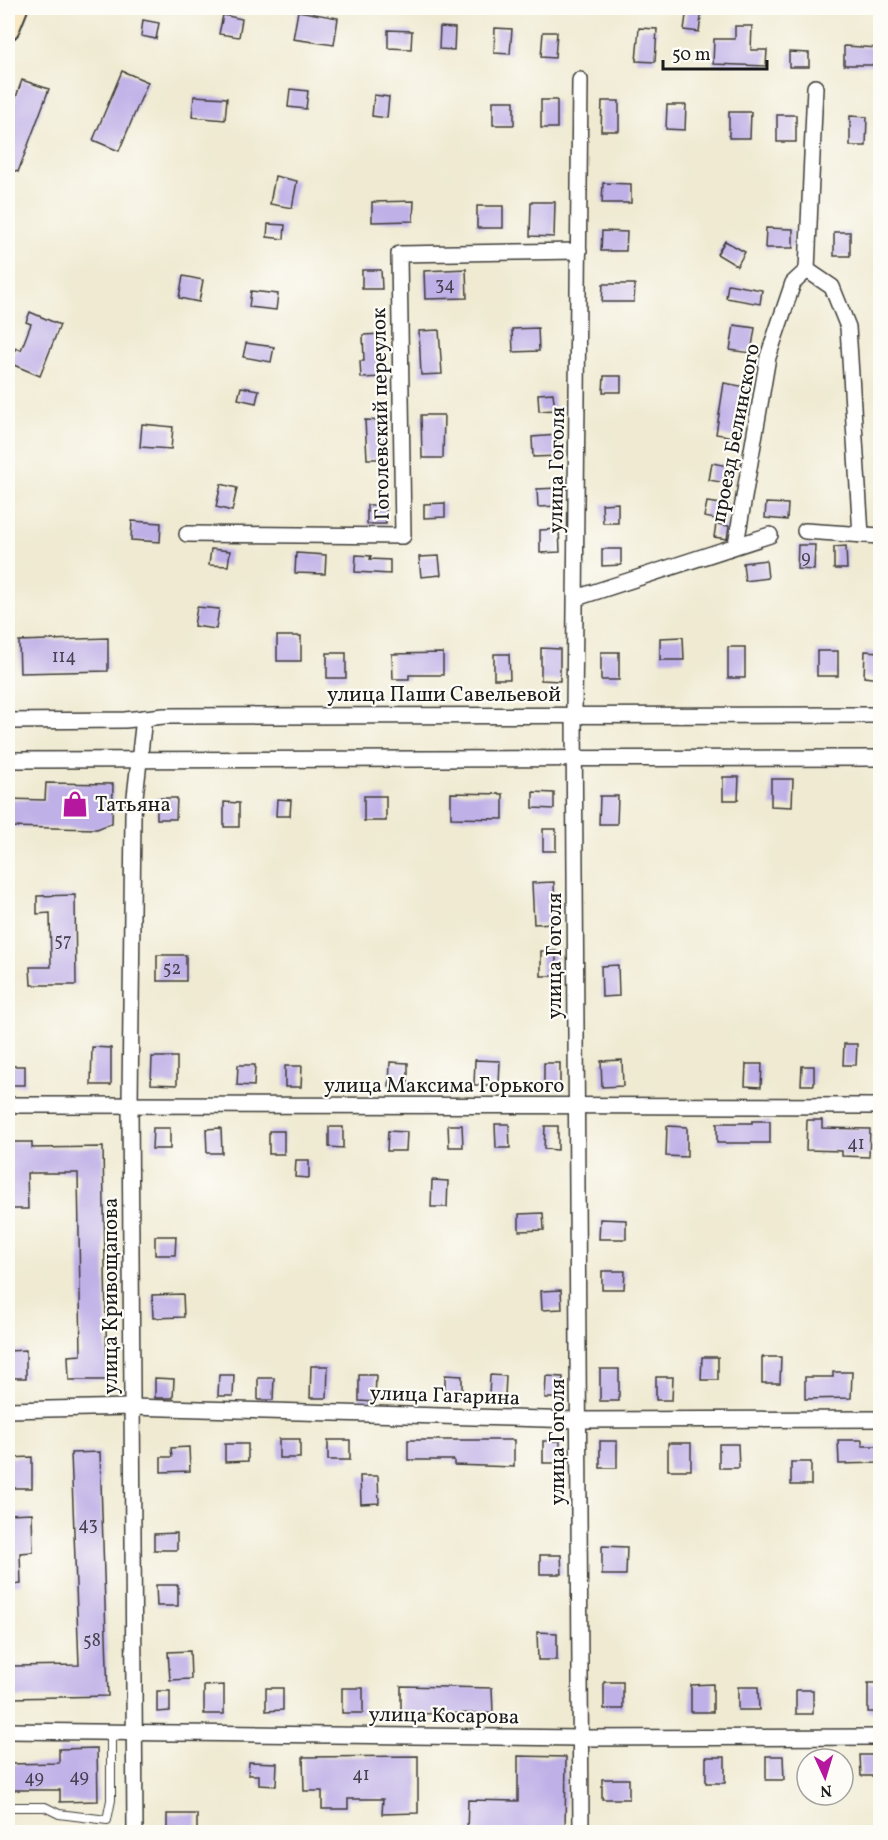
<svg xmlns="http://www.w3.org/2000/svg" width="888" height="1840" font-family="Vollkorn,serif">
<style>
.building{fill:#bfb0e7}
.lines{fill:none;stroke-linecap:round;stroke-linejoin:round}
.lane-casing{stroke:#3c3b37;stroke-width:10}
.street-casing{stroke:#3c3b37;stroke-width:18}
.secondary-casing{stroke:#3c3b37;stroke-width:26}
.lane{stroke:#fff;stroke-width:8}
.street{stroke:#fff;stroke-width:15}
.secondary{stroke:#f8e8c3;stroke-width:22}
.labels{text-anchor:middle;stroke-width:4.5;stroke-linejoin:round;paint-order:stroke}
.number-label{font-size:18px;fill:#45414f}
.street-label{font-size:21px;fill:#1c1c1c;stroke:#fdfcf7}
.poi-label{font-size:21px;fill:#1c1c1c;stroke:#fdfcf7;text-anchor:start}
</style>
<rect width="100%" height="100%" fill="#fdfcf7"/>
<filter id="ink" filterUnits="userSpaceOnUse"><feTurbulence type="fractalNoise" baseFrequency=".0167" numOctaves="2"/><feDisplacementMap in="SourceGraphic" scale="12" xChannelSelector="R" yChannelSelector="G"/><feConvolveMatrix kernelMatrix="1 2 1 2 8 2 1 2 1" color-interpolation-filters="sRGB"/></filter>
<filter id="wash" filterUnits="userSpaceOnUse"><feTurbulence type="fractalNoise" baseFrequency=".008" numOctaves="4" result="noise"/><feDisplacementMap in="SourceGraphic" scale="24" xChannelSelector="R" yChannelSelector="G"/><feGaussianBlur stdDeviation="1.35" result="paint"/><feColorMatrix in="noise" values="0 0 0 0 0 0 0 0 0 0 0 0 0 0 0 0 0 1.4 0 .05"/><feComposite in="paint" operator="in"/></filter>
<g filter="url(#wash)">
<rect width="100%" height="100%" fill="#efead1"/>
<g id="blocks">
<g class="building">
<polygon points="687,8 702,9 699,32 684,30"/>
<polygon points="298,11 338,18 334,45 293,39"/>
<polygon points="223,15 242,19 239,37 219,34"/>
<polygon points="143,20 159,23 156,39 141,36"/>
<polygon points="735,26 752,26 751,50 767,50 766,66 713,64 714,39 735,39"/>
<polygon points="440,27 455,28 454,50 439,49"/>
<polygon points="495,28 512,29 510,54 494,53"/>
<polygon points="639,28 657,29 655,62 636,61"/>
<polygon points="388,30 412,31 411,49 388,48"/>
<polygon points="543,32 557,32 555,58 541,57"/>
<polygon points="844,46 880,48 880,65 844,65"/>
<polygon points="789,52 809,53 809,67 789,67"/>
<polygon points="122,71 148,82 119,151 93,140"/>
<polygon points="22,80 49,89 18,172 8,168 8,120"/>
<polygon points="290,89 308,91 306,109 288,107"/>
<polygon points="374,95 389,97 387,118 372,116"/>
<polygon points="194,96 227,98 225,120 192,117"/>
<rect x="541" y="100" width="16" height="28"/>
<rect x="493" y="101" width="21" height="24"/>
<polygon points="602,101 619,101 619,131 601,131"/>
<polygon points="667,105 686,105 685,130 666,129"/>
<polygon points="729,112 751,112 750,138 729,138"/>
<rect x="777" y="115" width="19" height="27"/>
<polygon points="850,116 867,117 866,146 850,146"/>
<polygon points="275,176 297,181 292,208 270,204"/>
<polygon points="603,183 631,184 631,203 602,203"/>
<polygon points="414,201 413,221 372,222 372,202"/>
<polygon points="531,202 555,202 554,237 530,236"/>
<rect x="477" y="206" width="26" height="22"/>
<polygon points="268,224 285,225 284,239 267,237"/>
<polygon points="766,228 793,229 793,248 765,248"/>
<polygon points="602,231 627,232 626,251 601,251"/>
<rect x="834" y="232" width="16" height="24"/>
<polygon points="725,241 745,252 737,266 717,254"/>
<polygon points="466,269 467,298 425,299 424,271"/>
<polygon points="362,270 381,270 382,289 362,289"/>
<polygon points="183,276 203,280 199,302 179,298"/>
<polygon points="603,284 635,284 634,302 602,302"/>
<polygon points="728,284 762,290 760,304 726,298"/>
<polygon points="251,291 278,294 276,310 249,307"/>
<polygon points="30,312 60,325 40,376 9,363 16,348 21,350 31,324 26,322"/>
<polygon points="734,325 755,328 751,353 730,350"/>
<polygon points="538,328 539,351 513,352 512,329"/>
<polygon points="439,330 442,374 421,375 419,331"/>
<polygon points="382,334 384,377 361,378 360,361 364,361 363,335"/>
<polygon points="246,343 274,347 271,362 243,357"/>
<polygon points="604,376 621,376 621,392 603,392"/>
<polygon points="724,383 746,387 739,438 716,434"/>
<polygon points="241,387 259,390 256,403 238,399"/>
<polygon points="553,393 555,410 539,411 538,394"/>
<polygon points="421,415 444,415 443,458 422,458"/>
<polygon points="365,420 385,421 383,444 385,444 386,459 367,459"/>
<polygon points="142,424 173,427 171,449 140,447"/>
<polygon points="558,435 559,456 533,457 532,437"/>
<polygon points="712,463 734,467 731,484 709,480"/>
<polygon points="221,484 237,488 232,511 216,507"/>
<polygon points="558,488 559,506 538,507 537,489"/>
<polygon points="707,502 729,505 726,521 704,517"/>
<polygon points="445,503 445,517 424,518 424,504"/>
<polygon points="618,503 618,523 603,523 602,504"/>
<polygon points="766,503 788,504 787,520 765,518"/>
<rect x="367" y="505" width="19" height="19"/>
<polygon points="132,521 161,523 160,542 131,540"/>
<polygon points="716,524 729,526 727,539 714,537"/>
<polygon points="559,529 560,552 540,553 540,530"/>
<polygon points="798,545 815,545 814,570 797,569"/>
<polygon points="846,546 847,569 834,569 834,547"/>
<polygon points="211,549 230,551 228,566 209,565"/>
<polygon points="602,549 621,549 621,565 602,566"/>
<polygon points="296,553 326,555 325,574 295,573"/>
<polygon points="356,555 371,556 370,559 390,560 390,574 355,572"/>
<polygon points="439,556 441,575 421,577 419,557"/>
<polygon points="766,560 768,578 745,581 743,563"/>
<polygon points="197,607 219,609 216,629 194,626"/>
<rect x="277" y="636" width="24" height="25"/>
<polygon points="683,637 684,660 660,660 660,638"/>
<polygon points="108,638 108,671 20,673 19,641"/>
<rect x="728" y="647" width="17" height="31"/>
<polygon points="541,648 560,649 560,681 541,680"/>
<rect x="817" y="651" width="21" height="25"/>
<polygon points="865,651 880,652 880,679 864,677"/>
<rect x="601" y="652" width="18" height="28"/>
<rect x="327" y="653" width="19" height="25"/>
<polygon points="443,653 443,675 409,675 409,679 393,679 392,654"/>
<polygon points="494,654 509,654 510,679 494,679"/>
<polygon points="723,777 739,777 738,800 723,800"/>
<polygon points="771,779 793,779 792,807 771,806"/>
<polygon points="46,783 113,784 112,823 97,829 8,827 8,799 45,800"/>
<polygon points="533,792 554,793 554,809 533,808"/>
<polygon points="451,793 503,794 503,819 451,818"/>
<rect x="364" y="796" width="22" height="25"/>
<polygon points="600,796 618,796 617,824 599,824"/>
<polygon points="157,798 177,798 176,819 157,819"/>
<polygon points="277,799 291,800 290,816 276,816"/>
<polygon points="224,802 239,803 239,827 224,827"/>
<rect x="543" y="829" width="13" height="22"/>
<polygon points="554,882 555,923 534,924 532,883"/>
<polygon points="75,895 76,985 31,985 30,967 51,967 50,913 37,914 37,896"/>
<rect x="541" y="951" width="15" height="25"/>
<rect x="157" y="955" width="29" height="26"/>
<polygon points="618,965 619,996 602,997 601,966"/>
<polygon points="844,1044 857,1044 856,1065 843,1065"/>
<polygon points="92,1047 111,1048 111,1085 91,1085"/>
<polygon points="152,1057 177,1057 177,1085 151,1084"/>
<polygon points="475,1060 500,1061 499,1085 474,1085"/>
<polygon points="622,1060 623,1086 602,1087 601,1061"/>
<polygon points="390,1062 408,1063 408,1087 389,1087"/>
<polygon points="544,1063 560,1063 560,1086 544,1085"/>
<polygon points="746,1064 762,1064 761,1087 745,1086"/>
<polygon points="238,1065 255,1065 254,1086 237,1085"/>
<rect x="8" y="1066" width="17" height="19"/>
<polygon points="285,1066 302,1066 301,1087 285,1087"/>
<polygon points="802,1066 814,1066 814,1085 801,1085"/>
<polygon points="807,1120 822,1120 822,1128 870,1129 869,1157 842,1156 842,1151 806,1150"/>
<polygon points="752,1121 770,1121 770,1143 717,1143 717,1123 752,1123"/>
<polygon points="495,1124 509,1124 510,1148 496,1148"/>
<polygon points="448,1125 462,1125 463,1147 449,1147"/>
<polygon points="545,1126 558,1126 558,1150 544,1149"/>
<polygon points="667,1126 687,1127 687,1157 666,1156"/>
<polygon points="329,1127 343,1127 343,1148 329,1147"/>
<polygon points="153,1128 170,1128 170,1149 152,1149"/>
<polygon points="221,1128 222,1153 207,1153 206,1129"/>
<rect x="269" y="1131" width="15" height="23"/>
<polygon points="388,1131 407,1132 406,1151 387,1151"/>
<polygon points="8,1142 32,1142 32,1148 103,1147 107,1380 69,1380 68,1356 81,1355 78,1173 27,1173 28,1209 8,1209"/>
<polygon points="296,1160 309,1160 309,1178 295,1177"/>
<polygon points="432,1180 448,1181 447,1207 431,1207"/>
<polygon points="543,1213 544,1230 519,1231 519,1214"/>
<polygon points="600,1219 626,1220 626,1239 599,1239"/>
<polygon points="155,1236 176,1236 175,1255 155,1255"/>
<polygon points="602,1271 625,1271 624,1289 602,1289"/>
<polygon points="561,1290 562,1309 542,1310 541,1291"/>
<polygon points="183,1294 184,1317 153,1318 152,1295"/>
<polygon points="26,1350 26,1378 8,1378 8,1351"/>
<polygon points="702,1357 718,1357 718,1380 701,1380"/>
<polygon points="762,1357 781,1357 780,1383 762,1383"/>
<polygon points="311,1366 328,1366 327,1398 310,1398"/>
<rect x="600" y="1369" width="19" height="32"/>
<polygon points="833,1372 852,1372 851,1398 805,1399 805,1377 833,1377"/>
<polygon points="219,1375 234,1375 233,1396 218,1396"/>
<polygon points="359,1375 376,1375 375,1402 359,1401"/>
<polygon points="445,1375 462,1376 462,1398 445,1397"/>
<polygon points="490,1375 506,1376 505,1396 489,1396"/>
<polygon points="546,1376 563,1377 562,1398 545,1398"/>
<polygon points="656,1377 673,1377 672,1400 656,1400"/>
<polygon points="155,1378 174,1379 173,1398 155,1398"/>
<polygon points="258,1378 274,1378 273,1400 258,1400"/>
<rect x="279" y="1439" width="21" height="19"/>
<rect x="328" y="1440" width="22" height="20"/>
<polygon points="408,1440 514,1440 514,1467 454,1465 454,1460 408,1460"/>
<polygon points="838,1440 862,1440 862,1446 880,1446 880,1463 839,1464"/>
<rect x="543" y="1441" width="17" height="22"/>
<rect x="600" y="1441" width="17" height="27"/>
<rect x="668" y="1443" width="23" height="27"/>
<polygon points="225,1444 248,1444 248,1461 225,1462"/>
<polygon points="719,1444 738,1444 739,1468 719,1468"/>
<polygon points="189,1447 190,1471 161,1472 161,1457 172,1457 171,1448"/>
<polygon points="100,1452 108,1696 13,1698 12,1666 79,1665 71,1453"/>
<polygon points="32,1457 32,1488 8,1488 8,1458"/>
<rect x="791" y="1462" width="20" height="23"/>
<polygon points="360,1476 378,1476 379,1503 361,1504"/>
<polygon points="32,1513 33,1552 20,1553 21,1584 8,1585 8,1514"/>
<polygon points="177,1533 177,1550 154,1550 154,1534"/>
<polygon points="602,1546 627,1547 626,1575 602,1575"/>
<polygon points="540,1555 561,1555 562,1574 540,1574"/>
<polygon points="156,1585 178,1585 178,1606 157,1606"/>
<polygon points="537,1632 557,1633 557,1660 538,1660"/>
<polygon points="190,1651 191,1679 170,1680 168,1652"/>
<rect x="604" y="1682" width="19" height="27"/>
<rect x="868" y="1683" width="12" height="29"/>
<polygon points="713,1684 713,1712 691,1712 691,1685"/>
<polygon points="224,1685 224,1714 204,1714 204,1686"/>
<polygon points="401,1686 492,1688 493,1713 401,1714"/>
<polygon points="738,1687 758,1687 759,1710 738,1710"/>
<polygon points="266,1688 283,1688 283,1710 266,1711"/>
<rect x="342" y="1688" width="21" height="25"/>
<rect x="796" y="1690" width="17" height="24"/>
<polygon points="157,1691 170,1691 170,1711 157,1712"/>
<polygon points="97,1748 98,1801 60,1802 60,1790 8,1790 8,1764 59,1763 59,1749"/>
<polygon points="860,1755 876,1755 876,1776 861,1776"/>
<polygon points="418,1756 418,1813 382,1814 383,1799 348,1799 348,1809 322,1809 322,1791 304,1791 303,1757"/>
<polygon points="518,1756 566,1757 565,1833 467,1832 468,1800 518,1801"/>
<polygon points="766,1756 783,1756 784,1780 766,1780"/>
<rect x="706" y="1757" width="19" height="26"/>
<polygon points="249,1762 277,1763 276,1786 259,1785 259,1775 248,1775"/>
<rect x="602" y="1779" width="27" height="20"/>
<rect x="167" y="1814" width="30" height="19"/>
</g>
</g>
</g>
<g filter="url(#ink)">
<use href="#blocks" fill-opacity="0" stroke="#3c3b37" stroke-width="1.5"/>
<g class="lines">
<g class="lane-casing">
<polyline id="lane" points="8,1807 45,1807 59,1814 107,1820 111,1800 111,1731"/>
</g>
<g class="street-casing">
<g id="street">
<polyline points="580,80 574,714 581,1832"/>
<polyline points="807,270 832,287 848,327 861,535"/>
<polyline points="805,531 880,536"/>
<polyline points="187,534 403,536 399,254 579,251"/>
<polyline points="736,544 768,357 793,283 807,270 815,87"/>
<polyline points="576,598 770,535"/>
<polyline points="8,721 125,720 164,716 880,715"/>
<polyline points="8,760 880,758"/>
<polyline points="8,1105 880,1106"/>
<polyline points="8,1410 131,1407 578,1420 880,1419"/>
<polyline points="8,1731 580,1738 880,1737"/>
<polyline points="135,1832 130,1105 133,814 144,718"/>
</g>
</g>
<g class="secondary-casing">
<polyline id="secondary" points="8,28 16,8"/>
</g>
<use href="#lane" class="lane"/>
<use href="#street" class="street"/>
<use href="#secondary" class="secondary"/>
</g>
</g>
<defs>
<g id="shop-bare" transform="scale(2.07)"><path d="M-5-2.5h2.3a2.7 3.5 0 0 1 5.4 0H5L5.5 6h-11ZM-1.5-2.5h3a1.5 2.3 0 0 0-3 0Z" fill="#b5179e" stroke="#fdfcf7" stroke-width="2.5" paint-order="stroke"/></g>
</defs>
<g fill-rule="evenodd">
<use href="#shop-bare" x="75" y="804"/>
</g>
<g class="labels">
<g class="number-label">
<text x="445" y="290">34</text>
<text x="806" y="563">9</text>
<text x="64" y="662">114</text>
<text x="63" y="946">57</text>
<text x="172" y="974">52</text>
<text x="856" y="1149">41</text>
<text x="88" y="1530">43</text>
<text x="92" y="1646">58</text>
<text x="361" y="1780">41</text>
<text x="79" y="1782">49</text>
<text x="34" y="1783">49</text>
</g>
<g class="street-label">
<text transform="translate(380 414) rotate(-91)" y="7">Гоголевский переулок</text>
<text transform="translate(735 433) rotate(-79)" y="7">проезд Белинского</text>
<text transform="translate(556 470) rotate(-89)" y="7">улица Гоголя</text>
<text x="444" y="701">улица Паши Савельевой</text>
<text transform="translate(554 956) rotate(-90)" y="7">улица Гоголя</text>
<text x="444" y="1092">улица Максима Горького</text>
<text transform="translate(110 1296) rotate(-90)" y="7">улица Кривощапова</text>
<text transform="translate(445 1395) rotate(2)" y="7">улица Гагарина</text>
<text transform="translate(557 1442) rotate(-90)" y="7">улица Гоголя</text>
<text transform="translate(444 1715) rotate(1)" y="7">улица Косарова</text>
</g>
<g class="poi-label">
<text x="95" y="811">Татьяна</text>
</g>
</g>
<rect width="888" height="1840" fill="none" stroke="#fdfcf7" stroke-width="30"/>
<g transform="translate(825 1777) rotate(176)"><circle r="28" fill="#fdfcf7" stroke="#a3a29f" stroke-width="1.5"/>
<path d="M0-4.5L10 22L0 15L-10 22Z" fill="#b5179e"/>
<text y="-9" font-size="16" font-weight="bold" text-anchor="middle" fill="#1c1c1c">N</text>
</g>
<path d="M663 60v9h104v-9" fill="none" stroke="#1c1c1c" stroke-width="3"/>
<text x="672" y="60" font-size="18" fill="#1c1c1c" stroke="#fdfcf7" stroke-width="4.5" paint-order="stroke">50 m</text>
</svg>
